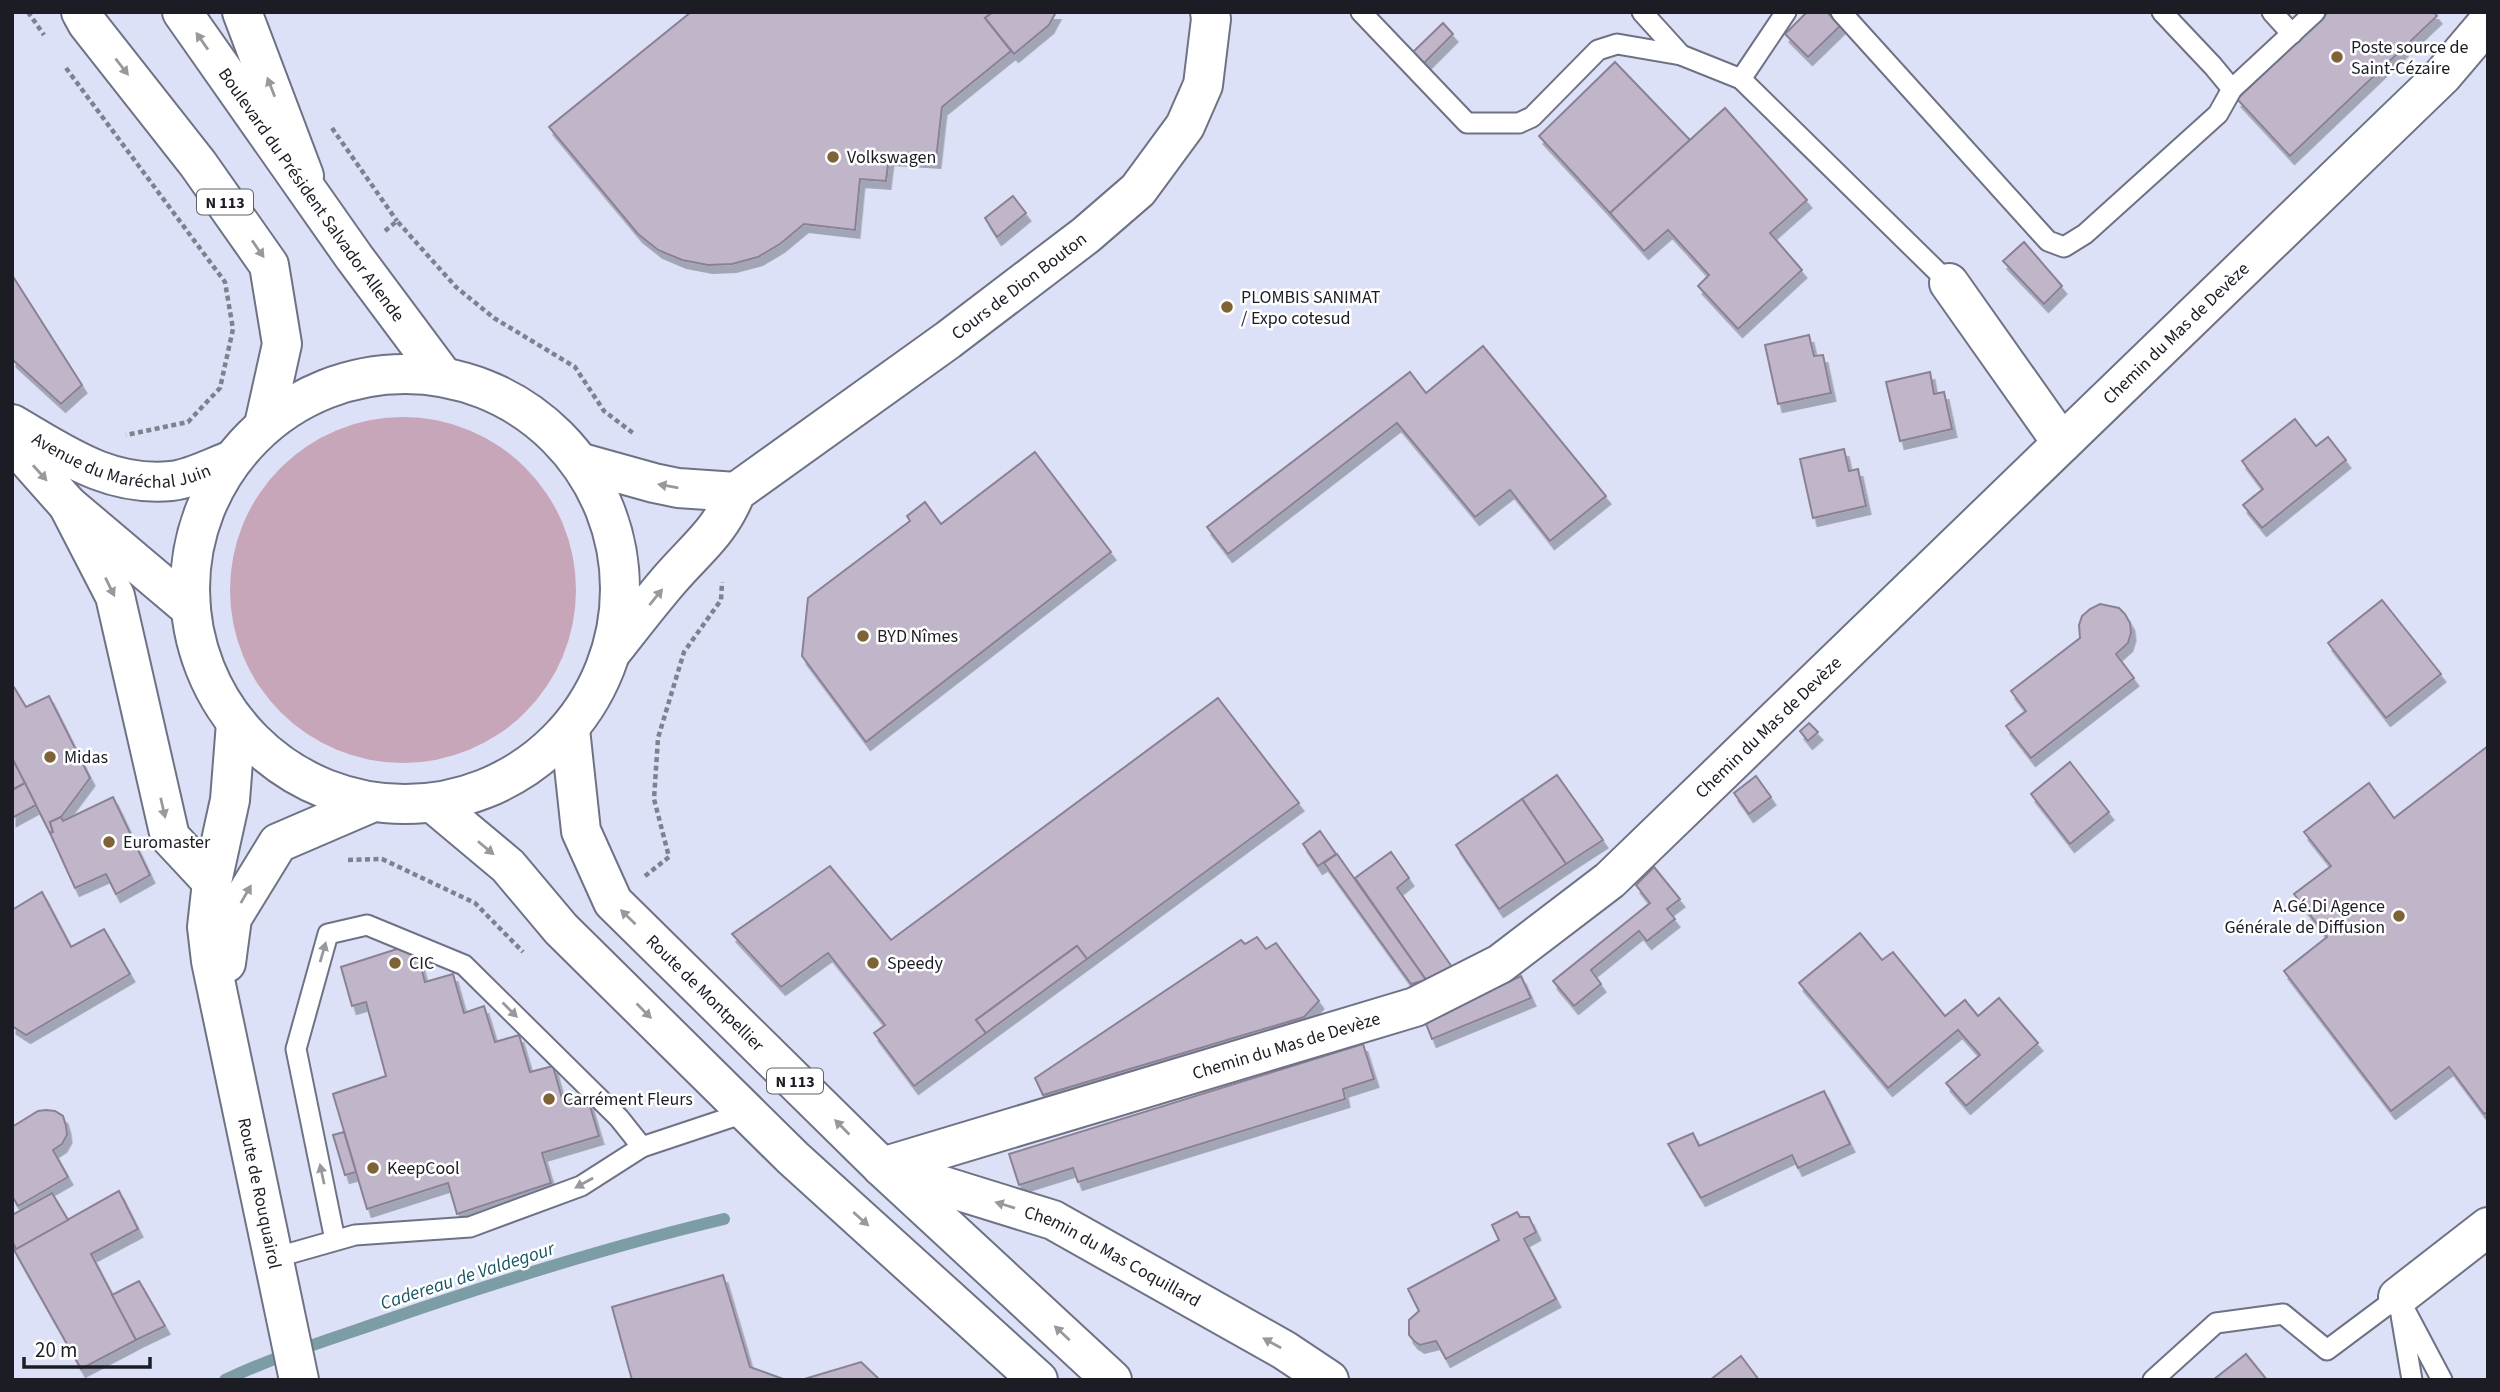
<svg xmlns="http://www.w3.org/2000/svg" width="2500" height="1392" font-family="'Source Sans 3',sans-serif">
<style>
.green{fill:#c8a6ba}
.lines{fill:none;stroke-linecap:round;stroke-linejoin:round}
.stream{stroke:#7d9da6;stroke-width:12}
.building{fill:#c0b5c9;stroke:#8b8194;stroke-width:2;filter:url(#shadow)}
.service-casing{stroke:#6e7285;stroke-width:23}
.minor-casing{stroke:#6e7285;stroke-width:42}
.tertiary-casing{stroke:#6e7285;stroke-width:42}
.primary-casing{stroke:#6e7285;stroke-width:42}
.path{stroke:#7f8190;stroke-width:4.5;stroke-dasharray:5 3.5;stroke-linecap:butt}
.service{stroke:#fff;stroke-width:19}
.minor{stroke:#fff;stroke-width:38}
.tertiary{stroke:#fff;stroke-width:38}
.primary{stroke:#fff;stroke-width:38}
.oneway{fill:#98999c}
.poi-dot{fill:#7d6335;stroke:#fff;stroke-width:2.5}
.labels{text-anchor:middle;stroke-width:5;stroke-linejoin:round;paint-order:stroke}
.shield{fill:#fff;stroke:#5f6066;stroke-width:2}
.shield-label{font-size:16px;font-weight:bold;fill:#1b1c24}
.poi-label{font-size:18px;fill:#1b1c24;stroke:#fff;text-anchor:start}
.street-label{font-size:18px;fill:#1b1c24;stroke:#fff}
.water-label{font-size:19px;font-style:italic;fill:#175561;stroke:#fff}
</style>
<defs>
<filter id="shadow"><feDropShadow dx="4.5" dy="8" stdDeviation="0" flood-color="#0004"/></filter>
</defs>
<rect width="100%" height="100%" fill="#dde1f7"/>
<circle class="green" cx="403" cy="590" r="173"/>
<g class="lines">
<path class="stream" d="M225 1380C278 1355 334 1338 389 1319 499 1281 611 1246 724 1219"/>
</g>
<g class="building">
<polygon points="691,12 993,12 985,18 1011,51 942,107 936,160 889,157 886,181 860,179 855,230 804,224 780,244 758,257 732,264 708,265 682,260 658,250 638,234 549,127"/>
<polygon points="993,12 1056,12 1049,25 1014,54 985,18"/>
<polygon points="1807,12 1827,12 1840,26 1808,57 1785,34"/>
<polygon points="2328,12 2434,12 2437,16 2290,156 2237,99"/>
<polygon points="1443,23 1453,34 1424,63 1413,52"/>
<polygon points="1615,62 1690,140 1610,213 1539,136"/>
<polygon points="1725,108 1807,200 1770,233 1802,270 1738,329 1698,286 1709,275 1668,230 1644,251 1610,213"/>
<polygon points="1013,196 1026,213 997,237 985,218"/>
<polygon points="2024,242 2062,286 2044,304 2003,261"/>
<polygon points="12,275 82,385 61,404 12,359"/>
<polygon points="1809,335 1814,356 1823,355 1831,393 1778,404 1765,345"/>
<polygon points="1483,346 1606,496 1550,541 1510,490 1475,517 1397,423 1228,554 1207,527 1410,372 1426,393"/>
<polygon points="1930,372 1934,394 1944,392 1952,429 1900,441 1886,382"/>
<polygon points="2295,419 2316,446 2328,437 2346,460 2262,528 2243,505 2263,489 2242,461"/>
<polygon points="1844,449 1849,471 1858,469 1866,506 1813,518 1800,459"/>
<polygon points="1035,452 1111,552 866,742 802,656 808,598 910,521 907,516 925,502 941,524"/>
<polygon points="2382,600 2441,674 2386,718 2328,643"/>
<polygon points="2100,604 2119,608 2125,614 2130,623 2131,633 2128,643 2116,654 2134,678 2031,758 2006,726 2026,711 2011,691 2080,638 2079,625 2082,616 2090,609"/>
<polygon points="12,684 26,707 49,696 90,778 61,817 50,822 53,832 50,833 12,758"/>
<polygon points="1218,698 1299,803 1087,959 1077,946 976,1020 986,1033 914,1086 874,1033 885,1025 828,953 781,987 732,934 830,866 891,940"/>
<polygon points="1809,723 1818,732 1808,741 1800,731"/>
<polygon points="2488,746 2488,1112 2484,1114 2449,1067 2391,1111 2284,971 2327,937 2294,894 2331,866 2304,832 2369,783 2394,818"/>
<polygon points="12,758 25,783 12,790"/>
<polygon points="2070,762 2109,812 2070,844 2031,794"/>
<polygon points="1557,775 1603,840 1566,864 1522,799"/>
<polygon points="1756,776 1771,797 1749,814 1734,793"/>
<polygon points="25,783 36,805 12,818 12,790"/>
<polygon points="113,797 150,875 116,894 106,874 75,888 50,833 53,832 50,822 61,817 63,821"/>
<polygon points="1522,799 1566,864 1499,909 1456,845"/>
<polygon points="1320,831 1336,854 1318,866 1303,844"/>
<polygon points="1391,852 1409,878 1397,888 1452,967 1426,980 1355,878"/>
<polygon points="1337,854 1354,878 1426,980 1411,984 1324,863"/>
<polygon points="1654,867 1680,899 1667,909 1675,919 1647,941 1639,931 1591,970 1601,984 1574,1006 1553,981 1650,903 1636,885"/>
<polygon points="42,892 71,947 104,929 130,974 26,1035 12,1026 12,910"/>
<polygon points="1860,933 1882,960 1893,952 1945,1016 1965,1000 1978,1016 1999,998 2038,1043 1966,1106 1946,1083 1980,1055 1958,1030 1888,1088 1799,983"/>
<polygon points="1257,937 1266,949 1276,943 1319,1001 1304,1017 1043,1095 1035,1078 1241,940 1245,944"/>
<polygon points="1077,946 1087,959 986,1033 976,1020"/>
<polygon points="403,947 418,956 425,982 453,974 464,1013 484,1006 495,1042 519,1035 530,1072 553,1066 563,1102 587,1096 599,1136 542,1153 551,1183 457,1214 448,1183 367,1209 333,1094 386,1076 366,1002 352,1006 341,967"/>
<polygon points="1521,976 1531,998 1432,1039 1425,1021"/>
<polygon points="1363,1044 1374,1079 1343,1089 1345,1099 1078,1182 1073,1168 1019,1185 1009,1154"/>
<polygon points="1824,1091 1850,1144 1798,1168 1792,1155 1701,1198 1668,1144 1693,1133 1699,1146"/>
<polygon points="46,1110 55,1111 63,1116 66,1126 67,1135 62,1144 53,1150 68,1177 18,1206 12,1196 12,1127 38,1111"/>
<polygon points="344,1132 356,1172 345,1175 333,1135"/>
<polygon points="119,1191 138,1229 91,1254 136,1340 81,1369 14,1250"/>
<polygon points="52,1193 68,1220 16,1249 12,1241 12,1215"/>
<polygon points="1517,1212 1520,1217 1529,1217 1536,1232 1524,1239 1556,1299 1446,1359 1436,1341 1420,1345 1414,1341 1409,1335 1409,1320 1419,1311 1408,1289 1499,1240 1492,1225"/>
<polygon points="723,1275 750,1367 786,1380 632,1380 612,1307"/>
<polygon points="139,1281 165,1326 136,1340 112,1295"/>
<polygon points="2246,1354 2267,1380 2213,1380"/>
<polygon points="1741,1356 1759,1380 1710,1380"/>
<polygon points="861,1362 880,1380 801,1380"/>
</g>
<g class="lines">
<g class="service-casing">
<g id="service">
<polyline points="1361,12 1467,123 1519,123 1532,117 1598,50 1617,44 1681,55"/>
<polyline points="1642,12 1681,55 1741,79 1949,283"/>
<polyline points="1841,12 2048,241 2064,247 2085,234 2218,114 2232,89 2315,12"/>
<polyline points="2162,12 2213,66 2232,89"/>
<polyline points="2272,12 2292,34"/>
<polyline points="1741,79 1786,12"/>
<polyline points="335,1240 296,1049 328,934 367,925 464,965 619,1118 642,1147"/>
<polyline points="274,1258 355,1235 470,1227 581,1186 642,1147 747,1112"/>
<polyline points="2398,1297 2442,1380"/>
<polyline points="2401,1315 2412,1380"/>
<polyline points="2153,1380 2216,1323 2283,1314 2327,1350 2398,1297"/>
</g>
</g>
<g class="minor-casing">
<g id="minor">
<polyline points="242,12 304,176"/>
<polyline points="1949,283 2062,443"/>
<polyline points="582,463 654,483 678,488 736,492"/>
<polyline points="68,505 115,596 170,837 212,882"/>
<path id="s1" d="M613 650C632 626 651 601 671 578 698 547 720 532 736 492L948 340 1086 235 1138 190 1185 126 1203 85 1211 19 1210 12"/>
<path id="s2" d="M882 1167 1415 1007 1500 964 1610 880 2443 75 2488 22"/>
<path id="s3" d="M882 1167 1053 1220 1284 1350 1329 1380"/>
<polyline points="2398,1297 2488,1227"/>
</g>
</g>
<g class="tertiary-casing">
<g id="tertiary">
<path id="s4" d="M12 424C64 454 108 487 171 481 191 479 213 467 232 460"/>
<polyline points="12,442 68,505 191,609"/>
<path id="s5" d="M236 723 230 800 212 882 207 927 211 961 299 1380"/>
<polyline points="226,963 232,918 278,843 371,803"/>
</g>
</g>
<g class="primary-casing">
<g id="primary">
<polyline points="81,12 87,23 198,164 269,265 282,344 264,425"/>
<path id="s6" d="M182 12 354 257 442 375"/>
<circle cx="405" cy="589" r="215"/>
<path id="s7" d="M570 729 581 831 613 902 882 1167 1112 1380"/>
<polyline points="434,804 508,866 561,929 793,1158 1038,1380"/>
</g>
</g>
<g class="path">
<polyline points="28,12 44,35"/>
<polyline points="66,68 225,282 233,329 220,388 188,422 126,435"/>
<polyline points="332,128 397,221"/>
<polyline points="385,231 397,221 456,287 494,318 575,367 604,411 633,433"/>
<polyline points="348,860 382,859 475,903 523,952"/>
<polyline points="645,876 669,857 654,799 658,738 684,652 721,600 722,582"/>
</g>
<use href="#service" class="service"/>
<use href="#minor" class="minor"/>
<use href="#tertiary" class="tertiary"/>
<use href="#primary" class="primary"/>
</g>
<defs><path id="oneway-solid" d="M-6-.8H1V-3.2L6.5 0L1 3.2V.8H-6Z" transform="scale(1.75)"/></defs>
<g class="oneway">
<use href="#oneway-solid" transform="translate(202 41) rotate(-125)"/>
<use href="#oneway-solid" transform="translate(122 67) rotate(52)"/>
<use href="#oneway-solid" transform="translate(271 87) rotate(-111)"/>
<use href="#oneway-solid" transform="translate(258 249) rotate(55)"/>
<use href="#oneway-solid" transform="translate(40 473) rotate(48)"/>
<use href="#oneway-solid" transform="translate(668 486) rotate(-170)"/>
<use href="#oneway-solid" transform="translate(110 587) rotate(64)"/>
<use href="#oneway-solid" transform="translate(656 597) rotate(-51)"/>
<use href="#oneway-solid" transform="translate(163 808) rotate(77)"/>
<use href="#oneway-solid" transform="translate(486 848) rotate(40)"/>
<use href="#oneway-solid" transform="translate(246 894) rotate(-60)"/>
<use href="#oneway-solid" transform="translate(628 917) rotate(-136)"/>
<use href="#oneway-solid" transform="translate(323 952) rotate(-74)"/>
<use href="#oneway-solid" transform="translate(510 1010) rotate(45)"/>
<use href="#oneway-solid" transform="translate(644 1011) rotate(45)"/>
<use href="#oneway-solid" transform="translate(842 1127) rotate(-135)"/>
<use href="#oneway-solid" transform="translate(322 1174) rotate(-102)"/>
<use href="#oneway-solid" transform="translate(584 1183) rotate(151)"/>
<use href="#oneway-solid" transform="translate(1005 1205) rotate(-163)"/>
<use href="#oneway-solid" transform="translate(861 1219) rotate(42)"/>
<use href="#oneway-solid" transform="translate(1062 1333) rotate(-137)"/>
<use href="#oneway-solid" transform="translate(1272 1343) rotate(-151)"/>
</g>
<g class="poi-dot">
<circle cx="2337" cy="57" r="7"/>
<circle cx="833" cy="157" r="7"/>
<circle cx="1227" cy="307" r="7"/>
<circle cx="863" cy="636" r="7"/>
<circle cx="50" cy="757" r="7"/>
<circle cx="109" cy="842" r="7"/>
<circle cx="2399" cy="916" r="7"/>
<circle cx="395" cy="963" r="7"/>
<circle cx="873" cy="963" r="7"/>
<circle cx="549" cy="1099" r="7"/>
<circle cx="373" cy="1168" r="7"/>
</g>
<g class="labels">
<g class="shield">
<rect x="197" y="189.5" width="56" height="25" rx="5"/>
<rect x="767" y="1068.5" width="56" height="25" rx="5"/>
</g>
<g class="shield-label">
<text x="225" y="208">N 113</text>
<text x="795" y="1087">N 113</text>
</g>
<g class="poi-label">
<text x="2351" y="53">Poste source de<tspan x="2351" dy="21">Saint-Cézaire</tspan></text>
<text x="847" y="163">Volkswagen</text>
<text x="1241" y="303">PLOMBIS SANIMAT<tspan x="1241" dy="21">/ Expo cotesud</tspan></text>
<text x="877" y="642">BYD Nîmes</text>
<text x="64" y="763">Midas</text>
<text x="123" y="848">Euromaster</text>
<text x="2385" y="912" text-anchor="end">A.Gé.Di Agence<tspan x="2385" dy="21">Générale de Diffusion</tspan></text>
<text x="409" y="969">CIC</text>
<text x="887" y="969">Speedy</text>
<text x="563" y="1105">Carrément Fleurs</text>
<text x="387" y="1174">KeepCool</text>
</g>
<g class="street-label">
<text dy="6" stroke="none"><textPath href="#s6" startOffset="224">Boulevard du Président Salvador Allende</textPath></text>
<text dy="6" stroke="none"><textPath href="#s1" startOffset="551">Cours de Dion Bouton</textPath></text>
<text dy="6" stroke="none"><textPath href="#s2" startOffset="1577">Chemin du Mas de Devèze</textPath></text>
<text dy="6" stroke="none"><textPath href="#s4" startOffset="119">Avenue du Maréchal Juin</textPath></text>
<text dy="6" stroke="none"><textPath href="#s2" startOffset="1010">Chemin du Mas de Devèze</textPath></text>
<text dy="6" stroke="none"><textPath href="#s7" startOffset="310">Route de Montpellier</textPath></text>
<text dy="6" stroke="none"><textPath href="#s2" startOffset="422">Chemin du Mas de Devèze</textPath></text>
<text dy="6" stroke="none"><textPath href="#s5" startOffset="478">Route de Rouquairol</textPath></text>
<text dy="6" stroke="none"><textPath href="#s3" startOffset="248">Chemin du Mas Coquillard</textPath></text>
</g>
<g class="water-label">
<text transform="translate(467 1275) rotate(-18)" y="7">Cadereau de Valdegour</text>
</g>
</g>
<rect width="2500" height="1392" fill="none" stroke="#1b1c24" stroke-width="28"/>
<path d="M24 1357v10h126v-10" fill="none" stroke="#1b1c24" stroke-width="3.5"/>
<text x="35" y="1357" font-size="21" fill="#1b1c24" stroke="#ffffff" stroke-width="5" paint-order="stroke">20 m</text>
</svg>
